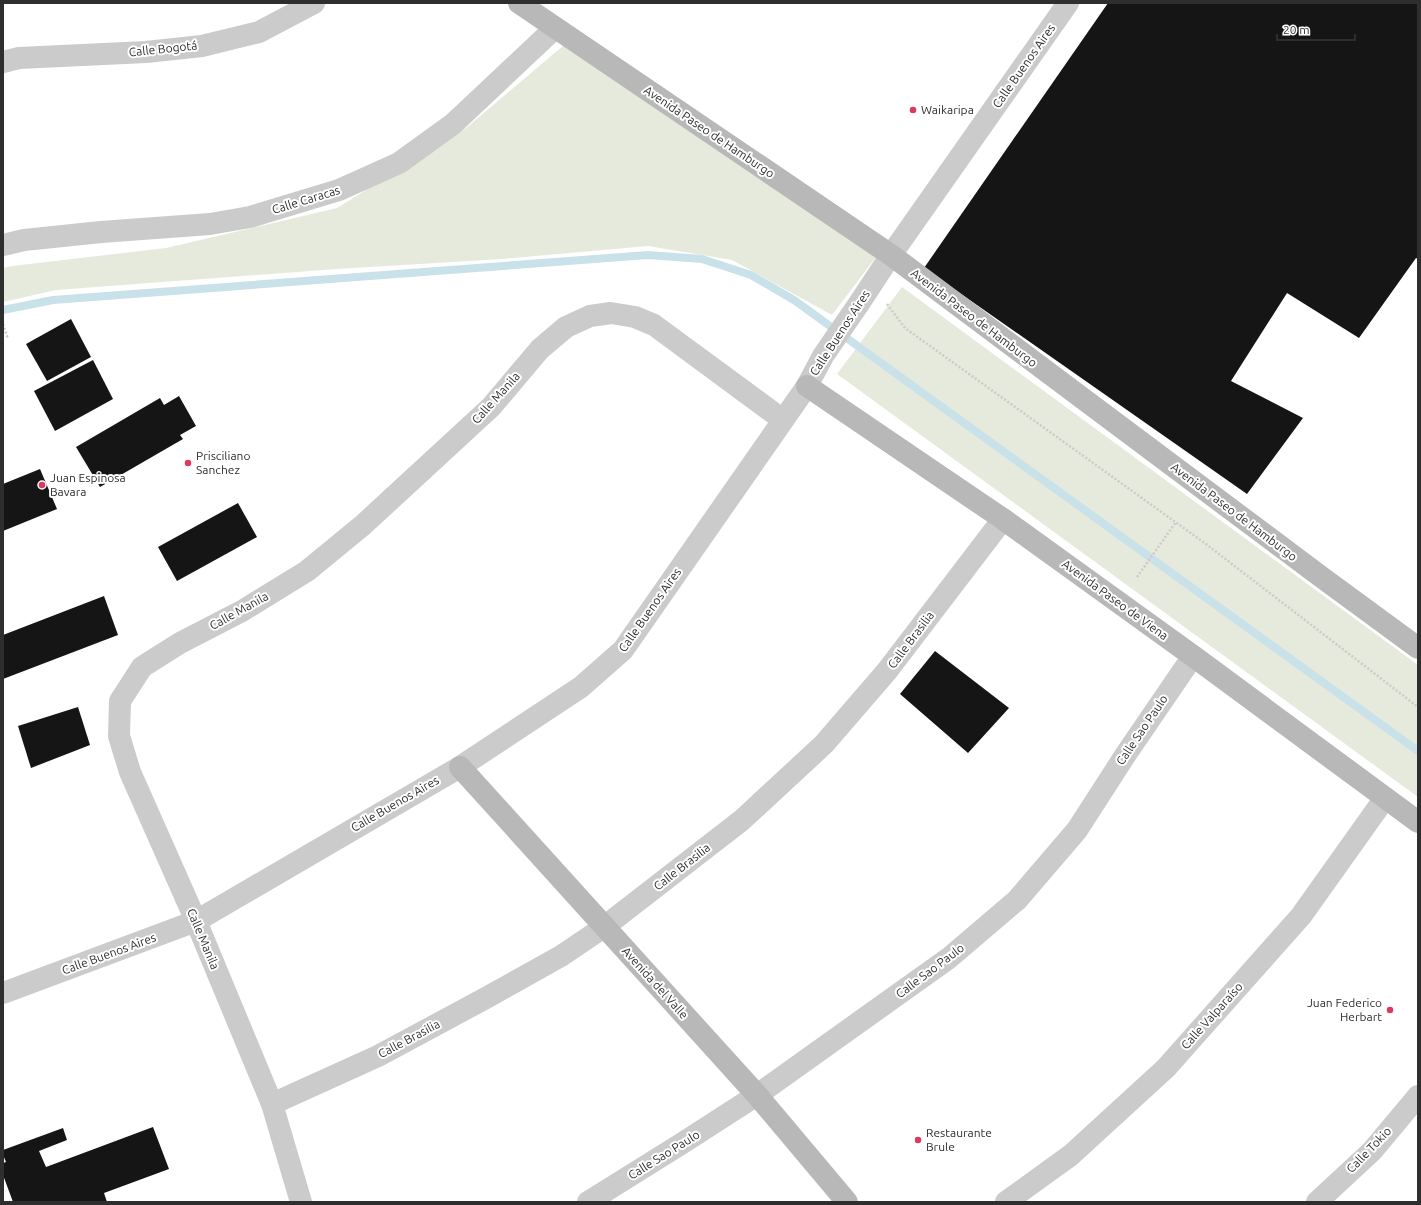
<svg xmlns="http://www.w3.org/2000/svg" width="1421" height="1205" font-family="Ubuntu,sans-serif">
<style>
.green{fill:#e6eadc}
.lines{fill:none;stroke-linecap:round;stroke-linejoin:round}
.stream{stroke:#c9e1e9;stroke-width:8}
.building{fill:#151515}
.path{stroke:#cbcbcb;stroke-width:2.5;stroke-dasharray:2 2;stroke-linecap:butt}
.street{stroke:#cbcbcb;stroke-width:22}
.secondary{stroke:#b8b8b8;stroke-width:22}
.poi-dot{fill:#da3a5e;stroke:#fff;stroke-width:1.5}
.labels{text-anchor:middle;stroke-width:4;stroke-linejoin:round;paint-order:stroke}
.street-label{font-size:12px;fill:#2e2e2e;stroke:#fff}
.poi-label{font-size:12px;fill:#2e2e2e;stroke:#fff;text-anchor:start}
</style>
<rect width="100%" height="100%" fill="#fff"/>
<g class="green">
<polygon points="564,45 876,257 832,315 732,260 648,246 502,259 337,269 56,290 3,302 3,268 12,266 166,248 337,208 466,128"/>
<polygon points="902,287 1418,665 1418,797 837,374"/>
</g>
<g class="lines">
<polyline class="stream" points="3,310 53,300 648,255 702,259 751,275 794,300 1418,751"/>
</g>
<g class="building">
<polygon points="1108,3 1418,3 1418,259 1416,258 1359,338 1287,293 1231,381 1303,418 1247,494 924,268"/>
<polygon points="71,319 91,357 47,381 26,344"/>
<polygon points="93,360 113,399 55,431 34,391"/>
<polygon points="179,396 196,426 180,435 183,439 100,487 76,447 160,398 164,405"/>
<polygon points="40,469 57,509 3,531 3,484"/>
<polygon points="238,503 257,537 177,581 158,547"/>
<polygon points="104,596 118,635 3,679 3,635"/>
<polygon points="935,651 1009,708 968,753 900,694"/>
<polygon points="78,707 90,745 31,768 18,726"/>
<polygon points="153,1127 169,1169 104,1193 107,1202 13,1202 3,1175 3,1163 6,1162 3,1155 3,1150 63,1128 67,1140 39,1151 46,1167"/>
</g>
<g class="lines">
<g class="path">
<polyline points="887,304 905,328 1206,544 1418,707"/>
<polyline points="3,324 8,339"/>
<polyline points="1137,577 1176,522"/>
</g>
<g class="street">
<polyline points="3,62 19,58 146,52 202,46 259,32 314,3"/>
<polyline points="3,245 24,240 101,232 210,224 250,217 339,190 399,163 453,124 555,28"/>
<polyline points="3,993 196,921 460,767 581,687 623,650 807,386 823,356 860,302 891,255 1068,3"/>
<polyline points="272,1104 378,1056 484,999 561,956 604,927 742,820 824,744 887,671 1003,519"/>
<polyline points="301,1202 272,1104 196,921 130,772 119,736 120,701 142,667 180,643 242,611 307,571 363,525 491,407 540,349 566,327 590,316 611,313 635,317 654,325 783,420"/>
<polyline points="588,1202 681,1144 757,1095 949,958 1017,900 1077,830 1126,754 1193,656"/>
<polyline points="1006,1202 1071,1155 1166,1068 1301,916 1385,798"/>
<polyline points="1317,1202 1372,1151 1418,1096"/>
</g>
<g class="secondary">
<polyline points="519,3 891,255 1320,576 1418,648"/>
<polyline points="807,386 1003,519 1193,656 1418,822"/>
<polyline points="460,767 757,1095 847,1202"/>
</g>
</g>
<g class="poi-dot">
<circle cx="913" cy="110" r="4"/>
<circle cx="188" cy="463" r="4"/>
<circle cx="42" cy="485" r="4"/>
<circle cx="1390" cy="1010" r="4"/>
<circle cx="918" cy="1140" r="4"/>
</g>
<g class="labels">
<g class="street-label">
<text transform="translate(163 49) rotate(-6)" y="4">Calle Bogotá</text>
<text transform="translate(1024 66) rotate(-55)" y="4">Calle Buenos Aires</text>
<text transform="translate(709 132) rotate(34)" y="4">Avenida Paseo de Hamburgo</text>
<text transform="translate(306 200) rotate(-17)" y="4">Calle Caracas</text>
<text transform="translate(974 318) rotate(37)" y="4">Avenida Paseo de Hamburgo</text>
<text transform="translate(840 333) rotate(-57)" y="4">Calle Buenos Aires</text>
<text transform="translate(496 398) rotate(-48)" y="4">Calle Manila</text>
<text transform="translate(1234 512) rotate(37)" y="4">Avenida Paseo de Hamburgo</text>
<text transform="translate(1115 600) rotate(36)" y="4">Avenida Paseo de Viena</text>
<text transform="translate(650 610) rotate(-55)" y="4">Calle Buenos Aires</text>
<text transform="translate(239 611) rotate(-29)" y="4">Calle Manila</text>
<text transform="translate(911 640) rotate(-53)" y="4">Calle Brasilia</text>
<text transform="translate(1142 730) rotate(-56)" y="4">Calle Sao Paulo</text>
<text transform="translate(395 804) rotate(-30)" y="4">Calle Buenos Aires</text>
<text transform="translate(682 867) rotate(-38)" y="4">Calle Brasilia</text>
<text transform="translate(203 939) rotate(67)" y="4">Calle Manila</text>
<text transform="translate(109 954) rotate(-20)" y="4">Calle Buenos Aires</text>
<text transform="translate(930 971) rotate(-37)" y="4">Calle Sao Paulo</text>
<text transform="translate(655 983) rotate(48)" y="4">Avenida del Valle</text>
<text transform="translate(1212 1016) rotate(-48)" y="4">Calle Valparaíso</text>
<text transform="translate(409 1039) rotate(-28)" y="4">Calle Brasilia</text>
<text transform="translate(1369 1150) rotate(-46)" y="4">Calle Tokio</text>
<text transform="translate(664 1155) rotate(-32)" y="4">Calle Sao Paulo</text>
</g>
<g class="poi-label">
<text x="921" y="114">Waikaripa</text>
<text x="196" y="460">Prisciliano<tspan x="196" dy="14">Sanchez</tspan></text>
<text x="50" y="482">Juan Espinosa<tspan x="50" dy="14">Bavara</tspan></text>
<text x="1382" y="1007" text-anchor="end">Juan Federico<tspan x="1382" dy="14">Herbart</tspan></text>
<text x="926" y="1137">Restaurante<tspan x="926" dy="14">Brule</tspan></text>
</g>
</g>
<rect width="1421" height="1205" fill="none" stroke="#2e2e2e" stroke-width="8"/>
<path d="M1277 34v6h78v-6" fill="none" stroke="#2e2e2e" stroke-width="2"/>
<text x="1283" y="34" font-size="12" fill="#2e2e2e" stroke="#ffffff" stroke-width="3" paint-order="stroke">20 m</text>
</svg>
